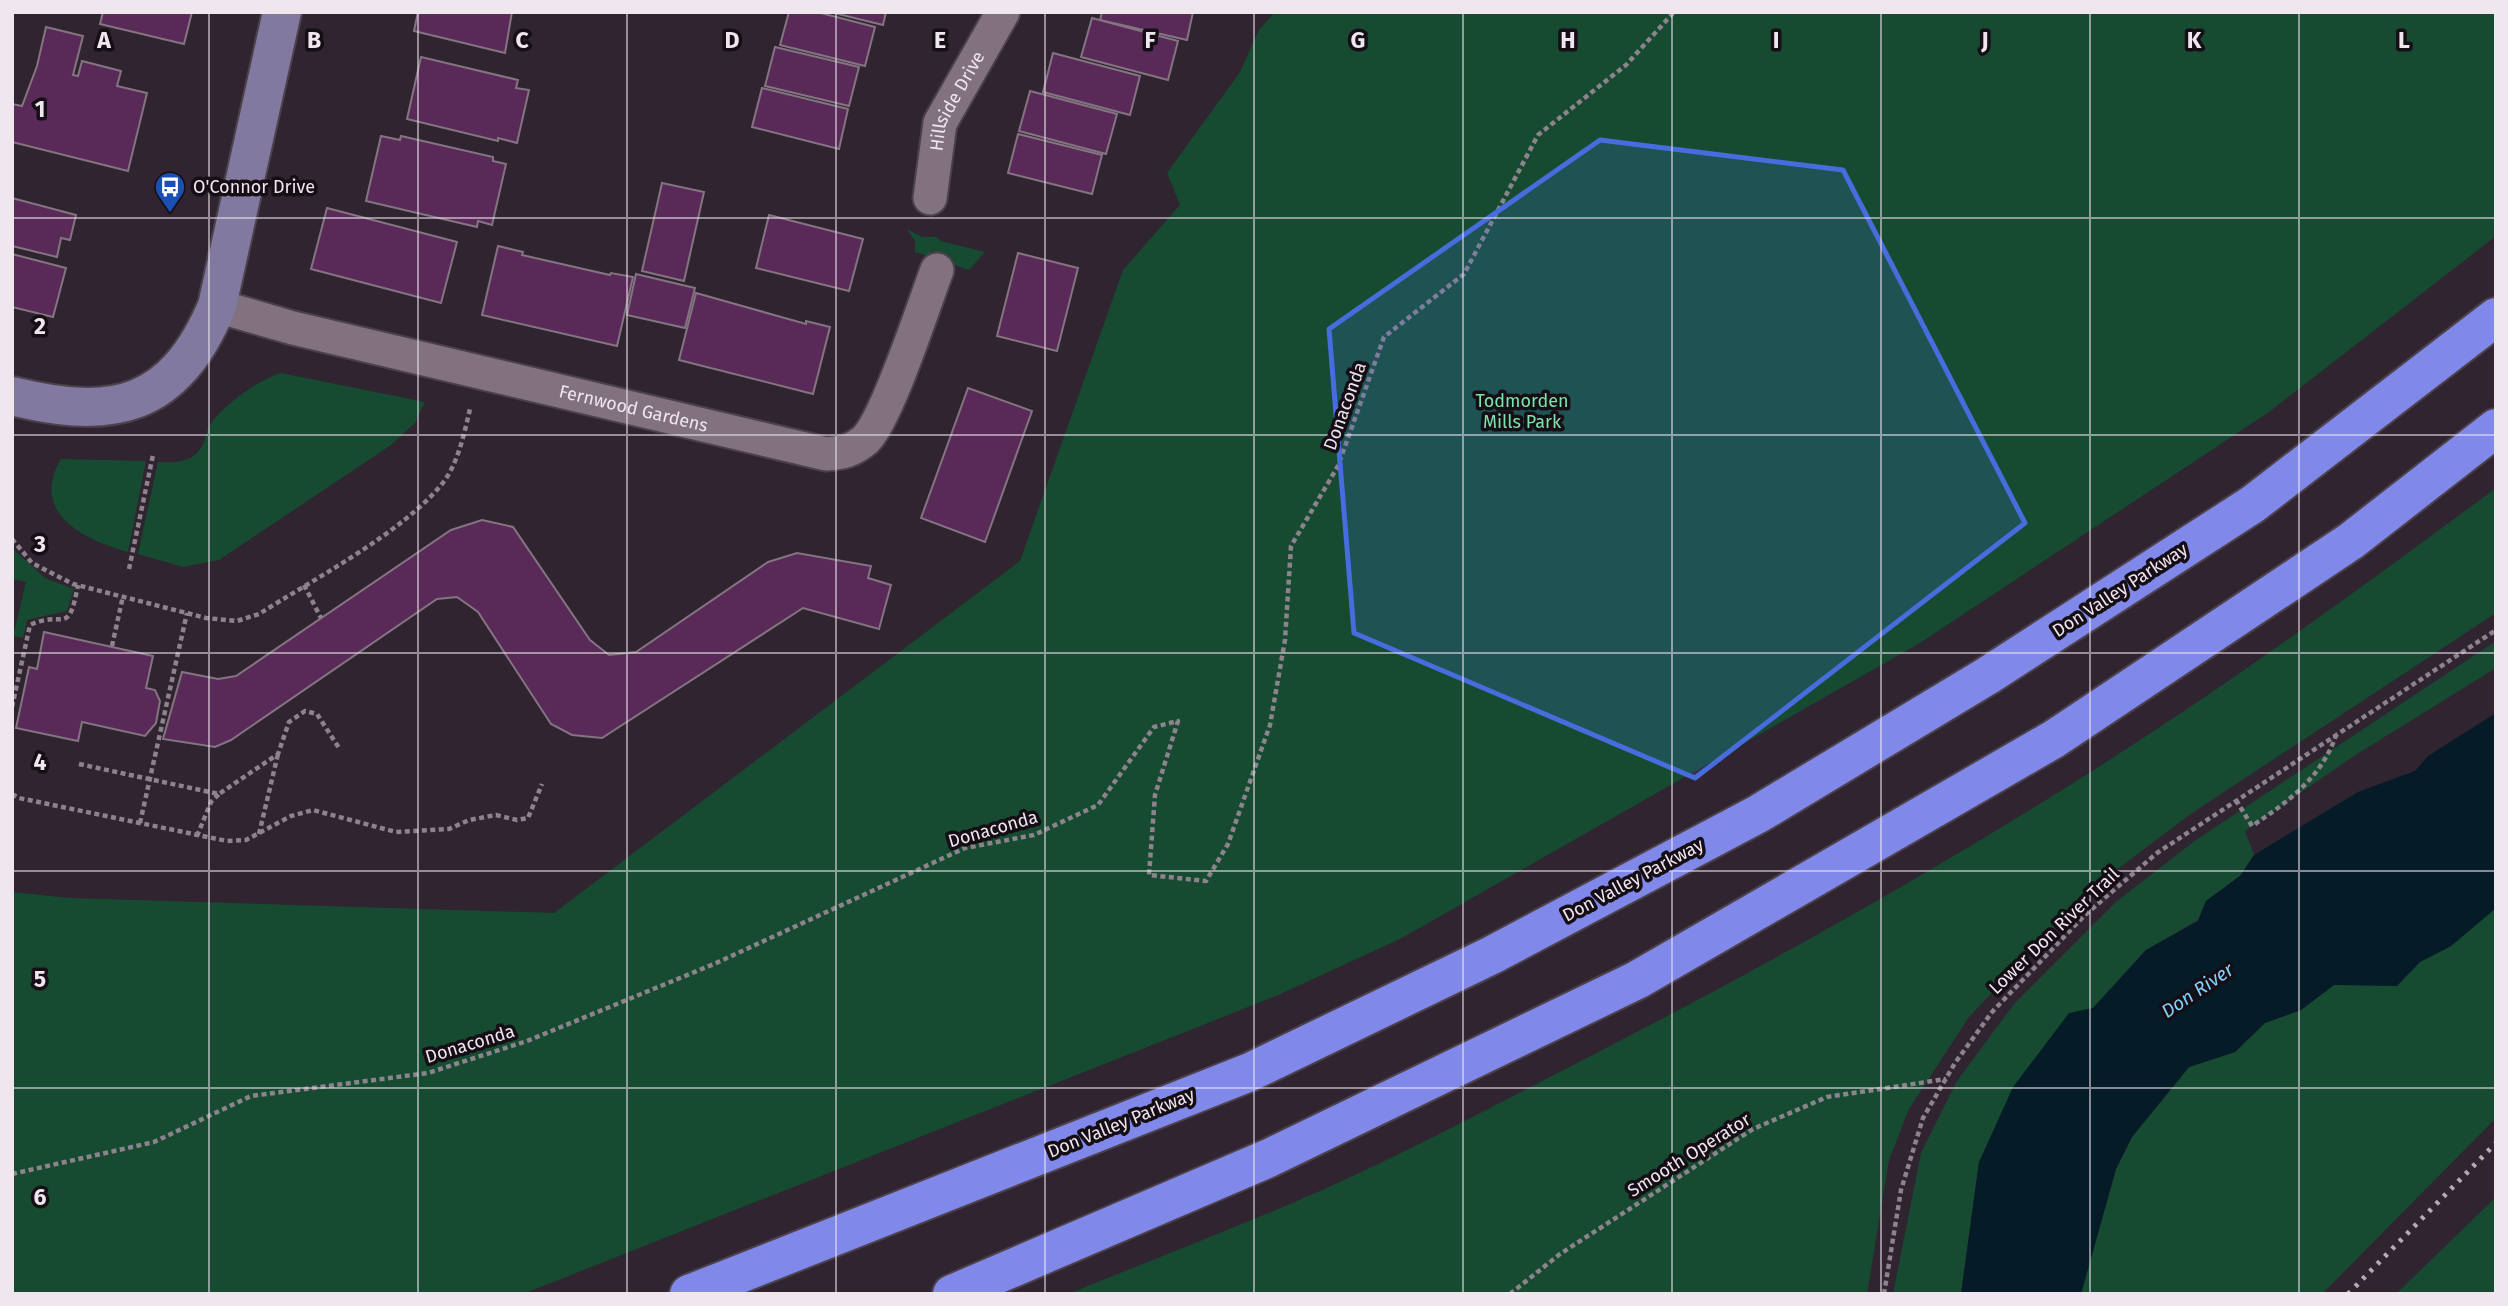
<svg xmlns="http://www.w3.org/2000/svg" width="2508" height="1306" font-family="'Fira Sans',sans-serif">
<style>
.green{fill:#164b31}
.water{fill:#051b28}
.building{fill:#592a58;stroke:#847482;stroke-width:2}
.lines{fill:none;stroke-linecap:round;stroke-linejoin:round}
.minor-casing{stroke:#4c414b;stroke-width:37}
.secondary-casing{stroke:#4c414b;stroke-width:42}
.motorway-casing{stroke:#4c414b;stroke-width:42}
.path{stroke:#8d838d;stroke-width:4.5;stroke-dasharray:5 3.5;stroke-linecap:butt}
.minor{stroke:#827280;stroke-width:33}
.secondary{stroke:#8179a0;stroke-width:38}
.motorway{stroke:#8088ea;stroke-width:38}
.rail{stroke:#b5abb4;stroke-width:5;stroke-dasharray:3.5 7;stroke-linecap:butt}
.marked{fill:#476cdc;fill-opacity:0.2;stroke:#476cdc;stroke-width:5;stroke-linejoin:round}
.grid{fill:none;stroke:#efe6ee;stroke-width:2;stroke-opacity:0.55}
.labels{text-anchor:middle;stroke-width:7;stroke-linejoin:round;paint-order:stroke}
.street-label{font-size:18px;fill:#efe6ee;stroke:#150f15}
.poi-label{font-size:18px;fill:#efe6ee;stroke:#150f15;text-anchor:start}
.park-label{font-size:18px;fill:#7ee3ab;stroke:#150f15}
.water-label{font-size:19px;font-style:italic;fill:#83d0fd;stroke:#150f15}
.grid-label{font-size:23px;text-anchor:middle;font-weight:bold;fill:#efe6ee;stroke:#150f15;stroke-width:7;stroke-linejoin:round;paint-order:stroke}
</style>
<rect width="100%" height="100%" fill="#302430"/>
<g class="green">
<polygon points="1275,12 2496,12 2496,236 2269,412 1920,643 1400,939 1276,996 523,1294 12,1294 12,892 69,898 554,913 1020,561 1123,270 1180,205 1167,173 1240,72 1259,30"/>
<polygon points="907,229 922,237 936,237 941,241 985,252 969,270 915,252 915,241"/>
<path d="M281 373 425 402 415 423 391 445 219 560 183 567 138 554 158 462C175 463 193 463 202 446 206 440 206 431 210 425 223 405 258 380 281 373Z"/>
<path d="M61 459 146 461 128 552C84 540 29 513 61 459Z"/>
<path d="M2496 488V613L2192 813 2091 889 1969 1017 1909 1109 1889 1160 1867 1294H1068C1142 1264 1217 1235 1290 1204 1388 1162 1484 1111 1579 1062 1756 971 1929 875 2097 768 2234 681 2365 585 2496 488Z"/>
<polygon points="12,548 45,578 74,589 67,611 27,620 23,638 13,636 26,582 12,579"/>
<polygon points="2496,641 2496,668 2357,754 2245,831 2254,855 2240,876 2206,901 2198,920 2146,950 2093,1008 1979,1162 1961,1294 1893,1294 1921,1153 1957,1081 2014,1004 2117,901 2196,840"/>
<polygon points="2496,908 2496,1118 2322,1294 2081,1294 2116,1169 2132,1137 2189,1067 2235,1052 2265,1023 2301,1010 2334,985 2397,985 2420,962 2451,946"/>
<polygon points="2496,1197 2496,1294 2396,1294"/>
</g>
<polygon class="water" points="2496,713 2496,908 2451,946 2420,962 2397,986 2334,985 2301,1010 2265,1023 2235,1052 2189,1067 2132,1137 2116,1169 2081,1294 1961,1294 1979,1162 2013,1087 2069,1013 2093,1008 2146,950 2198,921 2206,901 2240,876 2254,855 2358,792 2415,771 2428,756"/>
<g class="building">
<polygon points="103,12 192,12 184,44 100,24"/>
<polygon points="418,12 512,12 505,53 414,31"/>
<polygon points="789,12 817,12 875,27 865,66 780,45"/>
<polygon points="830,12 886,12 883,25"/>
<polygon points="1102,12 1193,12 1187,40 1100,20"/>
<polygon points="1092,18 1178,41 1168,80 1081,57"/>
<polygon points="46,27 83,36 73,75 78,76 82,61 121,71 117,86 147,93 128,171 12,142 12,104 22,106 37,66"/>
<polygon points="775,47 859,67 849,106 765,86"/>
<polygon points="1053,53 1140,76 1130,115 1043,92"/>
<polygon points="421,57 518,80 516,88 529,90 517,143 498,138 498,141 407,119"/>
<polygon points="762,88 848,109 839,149 752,127"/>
<polygon points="1030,91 1117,114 1106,154 1019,131"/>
<polygon points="1018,134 1102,155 1092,194 1008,173"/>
<polygon points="381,136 400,140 401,136 493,157 493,161 506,164 492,225 478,221 477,227 366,201"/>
<polygon points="662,183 704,192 684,281 642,271"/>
<polygon points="12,198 76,215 70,240 61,238 57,257 12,246"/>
<polygon points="327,208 457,242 441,303 311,269"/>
<polygon points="769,215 863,239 849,291 756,268"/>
<polygon points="498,246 523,252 522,255 610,275 611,273 633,277 617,346 482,315"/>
<polygon points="1018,253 1078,268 1057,351 997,336"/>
<polygon points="12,254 66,268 53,317 12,307"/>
<polygon points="636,274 695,288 685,328 627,315"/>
<polygon points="696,293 806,324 806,321 830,327 813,394 679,360"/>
<polygon points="968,388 1032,411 985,542 921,518"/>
<polygon points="482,520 513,527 590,640 609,655 636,652 768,562 797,553 871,566 868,578 891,585 879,629 803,608 602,738 572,735 551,724 478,612 457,597 437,599 231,740 215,747 163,739 182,672 218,679 236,676 451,530"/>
<polygon points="44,632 153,656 146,688 155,690 160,701 156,723 145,736 82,722 78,741 16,728 29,667 37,669"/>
</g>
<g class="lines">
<g class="minor-casing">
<g id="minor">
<path id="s1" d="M930 198 940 123 1003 12"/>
<path id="s2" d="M217 306 293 328 826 454C842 453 852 451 865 440 887 420 924 304 937 270"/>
</g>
</g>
<g class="secondary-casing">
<path id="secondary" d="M12 396C114 421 174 408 217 306L282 12"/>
</g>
<g class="motorway-casing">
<g id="motorway">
<polyline points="689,1294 1250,1072 1492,955 1758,814 1987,676 2253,504 2496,317"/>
<polyline points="952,1294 1269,1158 1637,980 2054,739 2351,541 2496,428"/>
</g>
</g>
<g class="path">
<path d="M12 539 32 563 73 584 206 618 237 621 259 614C314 579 402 533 442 484 458 464 464 434 470 409"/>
<polyline points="129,569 153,455"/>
<polyline points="304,585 321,618"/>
<polyline points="112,646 123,596"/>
<path d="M12 707 30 625C65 609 68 638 78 585"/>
<polyline points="79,764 219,794 278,754 289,722 305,711 317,714 339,748"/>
<polyline points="12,794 19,798 227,841 246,840 291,816 313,810 396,832 449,829 469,820 496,815 517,820 528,818 542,784"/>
<path d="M2236 800 2252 826C2288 802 2322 777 2336 735"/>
<polyline points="140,823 187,613"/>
<polyline points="259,834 278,754"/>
<polyline points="197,836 211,802 219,794"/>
<polyline points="12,1174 154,1142 251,1096 428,1073 527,1041 714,964 965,848 1034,835 1098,805 1154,727 1178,721 1155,795 1149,875 1206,881 1228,844 1270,725 1285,640 1291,546 1338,466 1384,337 1464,274 1538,135 1626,65 1674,12"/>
<polyline points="1510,1294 1560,1254 1753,1129 1827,1097 1946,1079"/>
<polyline points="1884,1294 1901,1190 1923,1118 1955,1063 1992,1012 2085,915 2157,853 2496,630"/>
</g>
<use href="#minor" class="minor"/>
<use href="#secondary" class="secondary"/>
<use href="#motorway" class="motorway"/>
<polyline class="rail" points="2348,1294 2496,1143"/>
</g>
<path class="marked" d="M1600 140 1843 170 2025 523 1695 778 1354 633 1329 329Z"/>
<path class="grid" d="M209 12V1294M418 12V1294M627 12V1294M836 12V1294M1045 12V1294M1254 12V1294M1463 12V1294M1672 12V1294M1881 12V1294M2090 12V1294M2299 12V1294M12 218H2496M12 435H2496M12 653H2496M12 871H2496M12 1088H2496"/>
<defs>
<g id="bus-pin" transform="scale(1.575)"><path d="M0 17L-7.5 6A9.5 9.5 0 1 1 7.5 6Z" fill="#1a4fb4" stroke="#150f15"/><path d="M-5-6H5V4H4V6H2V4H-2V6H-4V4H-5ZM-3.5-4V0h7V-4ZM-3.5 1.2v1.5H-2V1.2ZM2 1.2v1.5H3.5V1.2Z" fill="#fff"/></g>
</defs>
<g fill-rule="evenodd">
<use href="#bus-pin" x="170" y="187"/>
</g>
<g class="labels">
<g class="street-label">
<text dy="6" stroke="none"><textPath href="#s1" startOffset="102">Hillside Drive</textPath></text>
<text transform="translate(1345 406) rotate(-70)" y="6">Donaconda</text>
<text dy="6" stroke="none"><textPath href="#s2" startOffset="429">Fernwood Gardens</textPath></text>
<text transform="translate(2120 590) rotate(-33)" y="6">Don Valley Parkway</text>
<text transform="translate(993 829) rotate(-16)" y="6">Donaconda</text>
<text transform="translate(1633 880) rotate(-28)" y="6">Don Valley Parkway</text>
<text transform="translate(2054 931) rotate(-44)" y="6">Lower Don River Trail</text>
<text transform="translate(470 1044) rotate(-17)" y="6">Donaconda</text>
<text transform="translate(1121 1123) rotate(-22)" y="6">Don Valley Parkway</text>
<text transform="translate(1689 1155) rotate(-32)" y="6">Smooth Operator</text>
</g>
<g class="poi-label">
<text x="193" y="193">O'Connor Drive</text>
</g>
<g class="park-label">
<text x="1522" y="407">Todmorden<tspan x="1522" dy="21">Mills Park</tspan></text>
</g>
<g class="water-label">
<text transform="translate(2197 990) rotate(-34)" y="7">Don River</text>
</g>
</g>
<g class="grid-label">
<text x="104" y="48">A</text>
<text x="314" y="48">B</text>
<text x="522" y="48">C</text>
<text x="732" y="48">D</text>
<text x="940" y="48">E</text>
<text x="1150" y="48">F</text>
<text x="1358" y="48">G</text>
<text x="1568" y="48">H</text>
<text x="1776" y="48">I</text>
<text x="1985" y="48">J</text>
<text x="2194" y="48">K</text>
<text x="2404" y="48">L</text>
<text x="40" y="117">1</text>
<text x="40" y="334">2</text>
<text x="40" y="552">3</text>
<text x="40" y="770">4</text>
<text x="40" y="987">5</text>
<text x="40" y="1205">6</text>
</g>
<rect width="2508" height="1306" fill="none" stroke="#efe6ee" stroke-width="28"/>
</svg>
